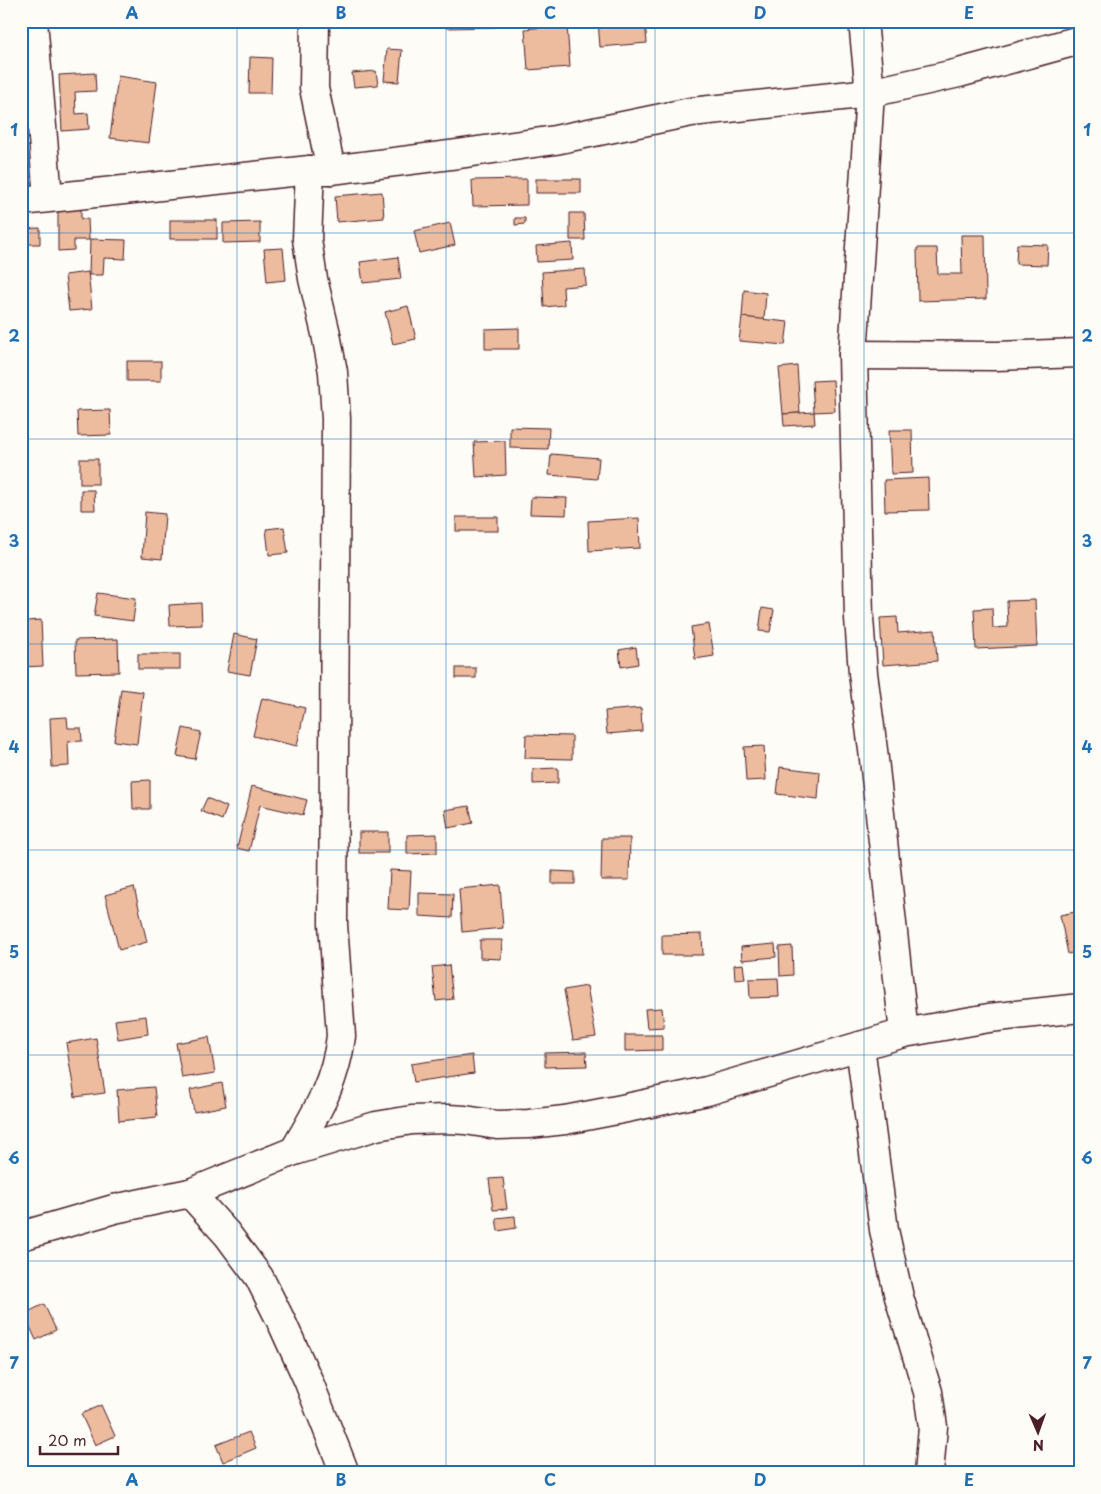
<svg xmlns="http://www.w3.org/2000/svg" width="1101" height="1494" font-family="'Playpen Sans',sans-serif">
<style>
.building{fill:#edbc9e;stroke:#4a1f2b}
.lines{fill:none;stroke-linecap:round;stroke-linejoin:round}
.street-casing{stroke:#4a1f2b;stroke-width:31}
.secondary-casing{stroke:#4a1f2b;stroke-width:31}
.street{stroke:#fdfcf7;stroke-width:28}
.secondary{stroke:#fdfcf7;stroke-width:28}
.grid{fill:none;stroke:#1f6fb2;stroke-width:1;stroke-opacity:0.55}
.neatline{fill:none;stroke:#1f6fb2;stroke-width:2}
.grid-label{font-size:16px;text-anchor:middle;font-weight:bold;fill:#1f6fb2}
</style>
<rect width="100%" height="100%" fill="#fdfcf7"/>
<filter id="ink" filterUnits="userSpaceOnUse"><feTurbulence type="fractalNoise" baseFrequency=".02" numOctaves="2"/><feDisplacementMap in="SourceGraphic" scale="10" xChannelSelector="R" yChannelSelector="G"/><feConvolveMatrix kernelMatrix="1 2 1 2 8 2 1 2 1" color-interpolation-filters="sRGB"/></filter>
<g filter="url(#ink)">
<g class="building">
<polygon points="446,21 496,21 496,27 446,28"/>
<polygon points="598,21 645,21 647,43 600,47"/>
<polygon points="567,25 570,67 528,70 525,29"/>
<polygon points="387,49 402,50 399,82 384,81"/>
<polygon points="250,57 272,58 271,93 249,93"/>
<polygon points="376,71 378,85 354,87 352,73"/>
<polygon points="95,73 96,91 75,92 76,114 88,113 89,129 62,131 59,75"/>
<polygon points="118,76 157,82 149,143 110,138"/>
<polygon points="527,179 527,205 473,206 472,180"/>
<rect x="536" y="179" width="45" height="14"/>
<polygon points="382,192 384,218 337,222 335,196"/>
<polygon points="81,208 81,219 88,219 89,240 74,240 74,250 58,251 58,209"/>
<polygon points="570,213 584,213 585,240 570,240"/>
<polygon points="515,218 525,218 525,224 515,225"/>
<rect x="170" y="220" width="47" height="19"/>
<polygon points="260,222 260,242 223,243 223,223"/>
<polygon points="450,223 455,245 419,253 414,231"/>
<polygon points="40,228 40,244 21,244 21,229"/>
<polygon points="961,235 985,235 986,299 918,301 917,248 937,248 938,274 962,274"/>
<polygon points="90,239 126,240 125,259 104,258 103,275 89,275"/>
<polygon points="572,243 573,260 537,262 536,246"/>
<polygon points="1017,244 1048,245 1047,265 1016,264"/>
<polygon points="283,248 286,280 267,282 264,249"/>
<polygon points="398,257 401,279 363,283 360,262"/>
<polygon points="585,269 586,285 563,287 564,305 544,307 542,272"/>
<polygon points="88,272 92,309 69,311 65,275"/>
<polygon points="744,290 766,293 764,320 742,317"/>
<polygon points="408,306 416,339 393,344 385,312"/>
<polygon points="742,317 788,322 785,345 739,341"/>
<polygon points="519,328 519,349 485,349 485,329"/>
<rect x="127" y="361" width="34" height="20"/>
<polygon points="797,366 800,413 783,414 779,368"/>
<polygon points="833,380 835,411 814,412 812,381"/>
<polygon points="110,410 111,435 78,436 77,411"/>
<polygon points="814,412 815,424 784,426 783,414"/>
<polygon points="510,427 549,428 548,449 510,448"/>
<polygon points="889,430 912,430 913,473 891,474"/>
<polygon points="505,441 506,475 476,477 474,442"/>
<polygon points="551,454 599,458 597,479 549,475"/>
<rect x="80" y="459" width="18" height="25"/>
<polygon points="928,478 929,510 885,511 884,480"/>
<polygon points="81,490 94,490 95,510 81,510"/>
<polygon points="531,497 567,498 566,515 530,514"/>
<polygon points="145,512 165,514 162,559 142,557"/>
<rect x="456" y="517" width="42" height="14"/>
<polygon points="639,518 640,548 589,551 588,521"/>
<polygon points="284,527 288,553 269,555 266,529"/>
<polygon points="98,593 136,598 133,621 94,616"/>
<polygon points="1035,600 1037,646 976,649 974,609 992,608 993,628 1008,627 1007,601"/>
<polygon points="201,603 202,625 170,626 169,605"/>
<polygon points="762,608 774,610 770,632 759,631"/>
<polygon points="897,617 898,633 935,630 937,661 883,665 880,618"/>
<polygon points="41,620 43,666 21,667 21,644 28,644 27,621"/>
<polygon points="709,624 714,656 695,659 691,627"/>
<polygon points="234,634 257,639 250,675 227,671"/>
<polygon points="118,639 119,672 76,673 75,640"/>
<polygon points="636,647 638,664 621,667 619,650"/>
<rect x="138" y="654" width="42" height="15"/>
<rect x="456" y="668" width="20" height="10"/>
<polygon points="121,689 143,692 137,744 114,741"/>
<polygon points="262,698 305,708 297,746 253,736"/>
<polygon points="641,708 642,731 607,734 605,711"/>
<polygon points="67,717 68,728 81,728 82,741 68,742 69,766 52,767 50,718"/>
<polygon points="183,728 201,732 195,759 177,756"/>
<polygon points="526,735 572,736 572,759 525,758"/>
<polygon points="764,746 766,780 746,781 744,747"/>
<polygon points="780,767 820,772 818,799 777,794"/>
<polygon points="558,768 558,783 533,784 533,769"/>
<polygon points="150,780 150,809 133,809 132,781"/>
<polygon points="252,786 307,800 303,815 260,805 249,851 237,848"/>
<polygon points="207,798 227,807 222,820 201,811"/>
<polygon points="469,806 473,823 448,828 445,810"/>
<rect x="359" y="832" width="29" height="21"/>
<polygon points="437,834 437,853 407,854 407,835"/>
<polygon points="602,838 630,838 629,880 601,880"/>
<polygon points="390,870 411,871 409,910 388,909"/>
<polygon points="552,871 575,872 575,884 552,884"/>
<polygon points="500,885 503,928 462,932 459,889"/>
<polygon points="134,887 147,942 119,950 105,895"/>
<polygon points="419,893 453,894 452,918 419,916"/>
<polygon points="1080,911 1080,951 1068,954 1060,915"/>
<polygon points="702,934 703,955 662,955 662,935"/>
<polygon points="480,940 502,940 501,959 480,958"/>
<polygon points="775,944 776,957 742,960 741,947"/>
<polygon points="792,946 793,975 780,976 779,947"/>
<polygon points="743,964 745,979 735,980 734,965"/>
<polygon points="449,965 453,999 436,1001 432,967"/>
<polygon points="778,978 779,997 750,998 749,979"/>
<polygon points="587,986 596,1037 573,1040 564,990"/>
<polygon points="662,1008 664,1027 647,1028 645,1009"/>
<polygon points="146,1016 148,1034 118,1039 115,1020"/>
<polygon points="625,1035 662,1035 662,1050 625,1051"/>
<polygon points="209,1037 215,1073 182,1078 176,1043"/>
<polygon points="96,1038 105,1093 75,1097 66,1043"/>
<polygon points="586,1052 587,1066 545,1067 545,1053"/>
<polygon points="472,1055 474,1073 414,1082 411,1064"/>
<polygon points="222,1083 226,1106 194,1112 190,1090"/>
<polygon points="154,1087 157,1117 119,1121 117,1090"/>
<polygon points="503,1178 507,1209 493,1210 489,1179"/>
<polygon points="515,1216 516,1228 498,1231 496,1218"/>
<polygon points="44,1304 56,1330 36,1340 24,1314"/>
<polygon points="101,1405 115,1436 95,1445 81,1414"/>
<polygon points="249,1432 256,1448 223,1462 216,1445"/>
</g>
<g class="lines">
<g class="street-casing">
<g id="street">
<polyline points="33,21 48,197"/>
<polyline points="315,21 314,88 331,170"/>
<polyline points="863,21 870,93 853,355 859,618 863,673 873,750 904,1033"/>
<polyline points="853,355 996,356 1080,353"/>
<polyline points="860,1046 884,1230 899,1297 928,1392 933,1427 929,1473"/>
<path d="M294 1151C317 1112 336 1081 341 1036L333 924 336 419 333 372 326 334 313 279 307 239 310 170"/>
<polyline points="190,1193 227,1234 259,1277 282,1323 308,1380 345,1473"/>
<polyline points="21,1236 114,1209 190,1193 294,1151 376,1126 412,1120 448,1119 465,1120 497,1125 529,1124 565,1120 622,1109 707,1091 904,1033 989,1018 1080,1008"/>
</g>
</g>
<g class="secondary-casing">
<polyline id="secondary" points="21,201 310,170 331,170 458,154 555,140 691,112 870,93 959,73 1080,40"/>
</g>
<use href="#street" class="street"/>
<use href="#secondary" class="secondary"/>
</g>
</g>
<path class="grid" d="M237 21V1473M446 21V1473M655 21V1473M864 21V1473M21 233H1080M21 439H1080M21 644H1080M21 850H1080M21 1055H1080M21 1261H1080"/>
<rect width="1101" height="1494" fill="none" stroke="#fdfcf7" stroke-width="55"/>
<g transform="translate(1038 1432) rotate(178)" stroke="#fdfcf7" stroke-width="4" paint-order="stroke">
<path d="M0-4L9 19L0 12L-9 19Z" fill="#4a1f2b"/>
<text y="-8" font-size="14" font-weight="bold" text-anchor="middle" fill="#4a1f2b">N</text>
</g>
<path d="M40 1446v8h78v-8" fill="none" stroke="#4a1f2b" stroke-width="2.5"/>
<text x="48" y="1446" font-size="15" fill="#4a1f2b" stroke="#fdfcf7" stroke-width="4" paint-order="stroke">20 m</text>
<rect x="28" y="28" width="1046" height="1438" class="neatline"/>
<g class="grid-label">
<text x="132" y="19">A</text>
<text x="341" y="19">B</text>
<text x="550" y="19">C</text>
<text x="760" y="19">D</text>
<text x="969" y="19">E</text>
<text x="14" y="136">1</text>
<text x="1087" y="136">1</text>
<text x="14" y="342">2</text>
<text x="1087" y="342">2</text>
<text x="14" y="547">3</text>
<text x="1087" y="547">3</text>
<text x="14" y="753">4</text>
<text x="1087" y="753">4</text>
<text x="14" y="958">5</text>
<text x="1087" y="958">5</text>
<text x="14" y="1164">6</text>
<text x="1087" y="1164">6</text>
<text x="14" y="1369">7</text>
<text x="1087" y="1369">7</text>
<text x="132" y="1486">A</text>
<text x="341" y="1486">B</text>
<text x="550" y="1486">C</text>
<text x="760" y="1486">D</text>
<text x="969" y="1486">E</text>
</g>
</svg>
